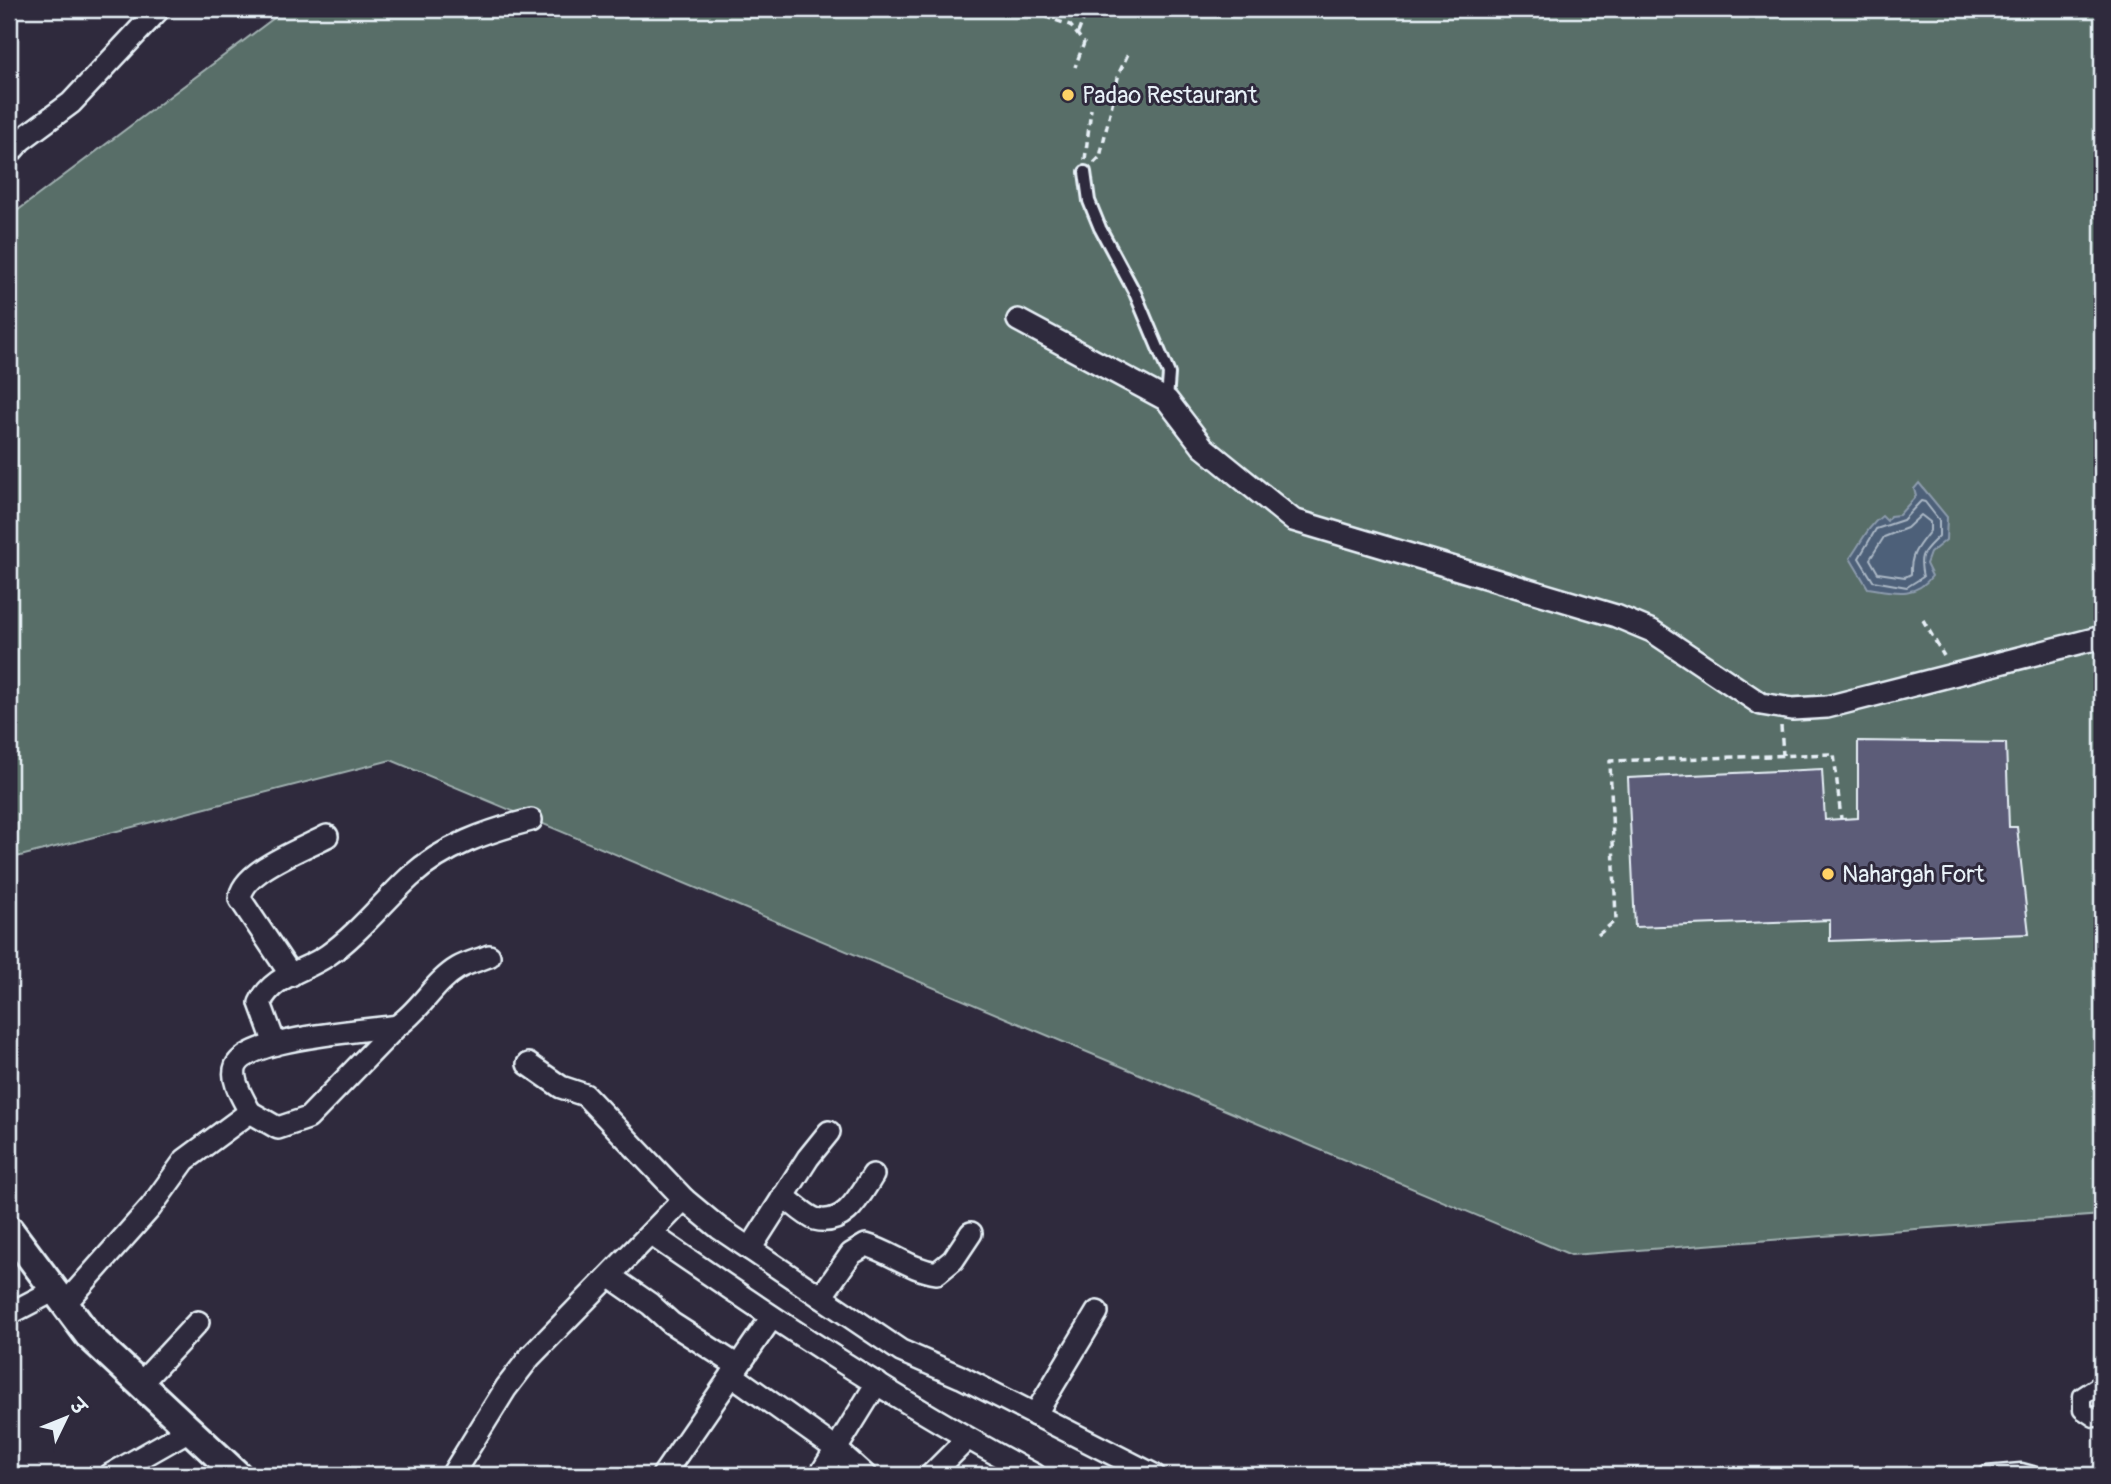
<svg xmlns="http://www.w3.org/2000/svg" width="2111" height="1484" font-family="Pangolin,'Playpen Sans Deva',sans-serif">
<style>
.green{fill:#586e68;stroke:#a0b0b0;stroke-width:2}
.water{fill:#4e6179;stroke:#8c9bac;stroke-width:2}
.lines{fill:none;stroke-linecap:round;stroke-linejoin:round}
.shore{stroke:#aab7c5;stroke-width:2}
.building{fill:#5b5b78;stroke:#e8f1f8;stroke-width:2}
.service-casing{stroke:#e8f1f8;stroke-width:16}
.pedestrian-casing{stroke:#e8f1f8;stroke-width:21}
.minor-casing{stroke:#e8f1f8;stroke-width:26}
.tertiary-casing{stroke:#e8f1f8;stroke-width:32}
.path{stroke:#e8f1f8;stroke-width:3.5;stroke-dasharray:7 5;stroke-linecap:butt}
.service{stroke:#2f2a3d;stroke-width:10}
.pedestrian{stroke:#2f2a3d;stroke-width:16}
.minor{stroke:#2f2a3d;stroke-width:21}
.tertiary{stroke:#2f2a3d;stroke-width:26}
.poi-dot{fill:#ffd166;stroke:#2f2a3d;stroke-width:2.5}
.labels{text-anchor:middle;stroke-width:6;stroke-linejoin:round;paint-order:stroke}
.poi-label{font-size:24px;fill:#e8f1f8;stroke:#2f2a3d;text-anchor:start}
</style>
<rect width="100%" height="100%" fill="#2f2a3d"/>
<filter id="ink" filterUnits="userSpaceOnUse"><feTurbulence type="fractalNoise" baseFrequency=".0143" numOctaves="2"/><feDisplacementMap in="SourceGraphic" scale="14" xChannelSelector="R" yChannelSelector="G"/><feConvolveMatrix kernelMatrix="1 2 1 2 8 2 1 2 1" color-interpolation-filters="sRGB"/></filter>
<g filter="url(#ink)">
<polygon class="green" points="286,9 2102,9 2102,1215 1571,1255 391,760 9,859 9,217"/>
<path class="water" d="M1919 483 1947 517 1946 540 1930 553 1926 564 1932 576C1915 599 1893 592 1868 588L1850 558C1861 543 1868 526 1882 516L1887 521 1890 516 1899 515 1916 496 1914 489Z"/>
<g class="lines">
<g class="shore">
<path d="M1921 501 1925 502 1939 520V536C1922 553 1918 554 1923 577L1907 587 1873 581 1859 558 1876 529 1903 520Z"/>
<path d="M1921 515 1930 522V531C1918 546 1910 554 1911 574L1905 577 1878 573 1870 559 1884 537 1907 528Z"/>
</g>
</g>
<polygon class="building" points="1858,741 2006,743 2009,827 2017,827 2029,934 1830,941 1830,920 1635,927 1628,778 1822,769 1825,820 1858,818"/>
<g class="lines">
<g class="service-casing">
<polyline id="service" points="1085,172 1089,201 1100,228 1135,293 1169,374 1167,400"/>
</g>
<g class="pedestrian-casing">
<g id="pedestrian">
<polyline points="2102,1383 2082,1396 2082,1410 2094,1418 2102,1418"/>
<polyline points="1987,1475 2021,1472 2032,1475"/>
</g>
</g>
<g class="minor-casing">
<g id="minor">
<polyline points="9,154 21,140 71,103 159,9"/>
<polyline points="1018,320 1167,400 1203,447 1293,520 1616,616 1652,631 1761,704 1792,709 1827,707 2102,637"/>
<path d="M291 975 240 899C241 871 303 849 327 836"/>
<path d="M275 1044 260 1003C273 975 304 972 328 955 358 934 383 902 410 877 444 846 488 831 531 820"/>
<polyline points="528,1064 561,1087 585,1095 684,1199"/>
<path d="M250 1112C244 1100 230 1080 236 1066 249 1037 365 1031 397 1026 421 1010 434 982 458 968 467 963 479 960 489 956"/>
<path d="M783 1196C793 1203 805 1215 815 1219 845 1227 860 1195 873 1175"/>
<path d="M651 1234C775 1320 901 1404 1035 1475"/>
<polyline points="750,1249 808,1158 829,1132"/>
<polyline points="611,1277 650,1304 671,1323 738,1366"/>
<path d="M821 1297 851 1254 866 1245C891 1252 911 1270 937 1273L953 1260 971 1233"/>
<polyline points="64,1305 151,1207 185,1160 250,1112 278,1128 308,1118 397,1026"/>
<polyline points="9,1314 53,1291"/>
<polyline points="732,1375 836,1449 865,1475"/>
<polyline points="141,1383 198,1322"/>
<polyline points="1035,1415 1097,1312"/>
<polyline points="110,1475 191,1429"/>
<polyline points="452,1475 506,1388 529,1358 684,1199 719,1228 901,1351 961,1377 1154,1475"/>
<polyline points="663,1475 772,1317"/>
<polyline points="820,1475 877,1383"/>
<polyline points="931,1475 967,1439"/>
</g>
</g>
<g class="tertiary-casing">
<polyline id="tertiary" points="9,1229 88,1335 238,1475"/>
</g>
<g class="path">
<polyline points="1035,9 1049,18 1070,25 1084,43 1075,67"/>
<polyline points="1078,33 1085,15"/>
<polyline points="1085,160 1091,109"/>
<polyline points="1094,163 1100,157 1119,73 1128,54"/>
<polyline points="1923,620 1944,656"/>
<polyline points="1781,726 1783,755"/>
<polyline points="1598,935 1616,920 1610,761 1834,754 1841,819"/>
</g>
<use href="#service" class="service"/>
<use href="#pedestrian" class="pedestrian"/>
<use href="#minor" class="minor"/>
<use href="#tertiary" class="tertiary"/>
</g>
</g>
<g class="poi-dot">
<circle cx="1068" cy="95" r="7"/>
<circle cx="1828" cy="874" r="7"/>
</g>
<g class="labels">
<g class="poi-label">
<text x="1082" y="103">Padao Restaurant</text>
<text x="1842" y="882">Nahargah Fort</text>
</g>
</g>
<rect width="2111" height="1484" fill="none" stroke="#2f2a3d" stroke-width="35"/>
<rect x="18" y="18" width="2076" height="1449" fill="none" stroke="#e8f1f8" stroke-width="2.5" filter="url(#ink)"/>
<g transform="translate(66 1418) rotate(47)" stroke="#2f2a3d" stroke-width="5" paint-order="stroke">
<path d="M0-5L12 26L0 18L-12 26Z" fill="#e8f1f8"/>
<text y="-10" font-size="19" font-weight="bold" text-anchor="middle" fill="#e8f1f8">उ</text>
</g>
</svg>
